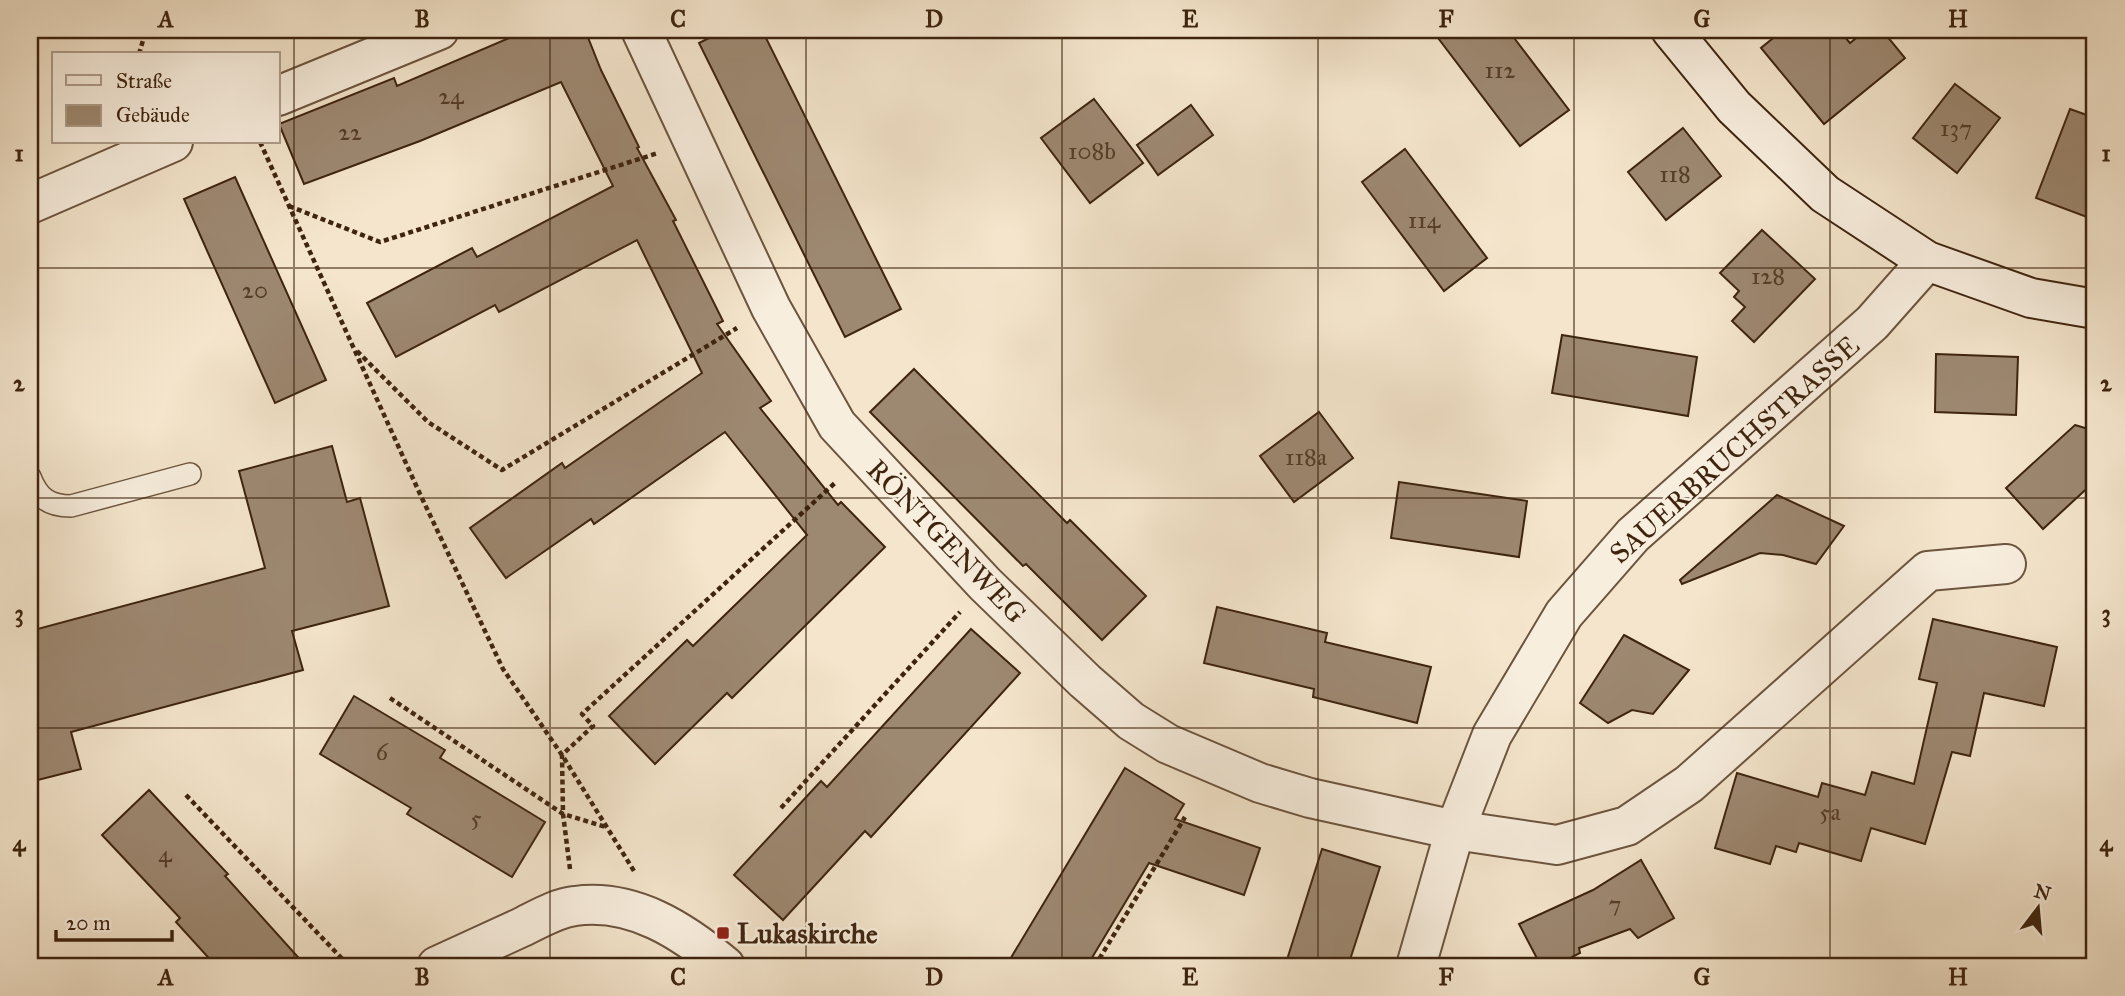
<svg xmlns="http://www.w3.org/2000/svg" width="2125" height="996" font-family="'IM FELL Great Primer',serif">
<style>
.building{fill:#9d8871;stroke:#3e240f;stroke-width:2}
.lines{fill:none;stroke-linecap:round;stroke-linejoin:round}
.lane-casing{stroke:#6c543e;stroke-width:24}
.street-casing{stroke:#6c543e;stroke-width:42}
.secondary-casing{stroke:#3e240f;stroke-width:42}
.path{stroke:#3e240f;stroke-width:4.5;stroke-dasharray:5 3.5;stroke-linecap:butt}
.lane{stroke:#f8eede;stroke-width:21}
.street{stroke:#f8eede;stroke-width:38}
.secondary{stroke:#f8eede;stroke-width:38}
.grid{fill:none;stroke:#3e240f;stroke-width:2;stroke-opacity:0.55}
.poi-dot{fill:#8f2418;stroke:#f8eede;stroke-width:2.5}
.labels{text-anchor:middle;stroke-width:5;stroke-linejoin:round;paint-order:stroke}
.number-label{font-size:24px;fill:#563d28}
.street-label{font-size:28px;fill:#3e240f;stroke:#f8eede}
.poi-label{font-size:28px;font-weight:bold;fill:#3e240f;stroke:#f8eede;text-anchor:start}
.neatline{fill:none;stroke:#3e240f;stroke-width:2.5}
.grid-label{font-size:23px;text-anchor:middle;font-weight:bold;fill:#3e240f}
</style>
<rect width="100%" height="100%" fill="#f4e5cc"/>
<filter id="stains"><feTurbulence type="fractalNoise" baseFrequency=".00286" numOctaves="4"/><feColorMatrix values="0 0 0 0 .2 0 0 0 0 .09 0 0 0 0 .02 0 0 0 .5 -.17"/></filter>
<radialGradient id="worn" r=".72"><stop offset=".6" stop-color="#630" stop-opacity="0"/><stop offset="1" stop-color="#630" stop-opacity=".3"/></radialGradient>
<g class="building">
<polygon points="528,30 585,30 601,70 639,147 637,148 676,220 673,221 723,321 717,324 771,401 760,408 838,505 841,502 885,547 732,698 727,693 655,764 609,716 687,640 693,646 807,535 725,432 594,524 591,519 506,578 470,528 562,463 565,468 702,373 637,240 499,312 495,305 396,357 367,303 472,248 477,257 613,186 561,82 420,141 304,184 279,124 394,78 397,86"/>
<polygon points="725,30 762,30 901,309 845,337 699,43"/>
<polygon points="1432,30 1508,30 1569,110 1520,146"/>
<polygon points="1783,30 1839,30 1850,43 1866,30 1882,30 1905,58 1824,124 1761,48"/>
<polygon points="1955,84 2000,118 1957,173 1913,138"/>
<polygon points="1094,99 1143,163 1090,203 1041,138"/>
<polygon points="1191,105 1213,135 1158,175 1137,145"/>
<polygon points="2070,109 2095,118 2095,220 2036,198"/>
<polygon points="1683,128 1721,176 1666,220 1628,172"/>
<polygon points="1405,149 1487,258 1444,291 1362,182"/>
<polygon points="235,177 326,380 275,403 184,199"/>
<polygon points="1762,230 1815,279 1754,342 1732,321 1745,307 1734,297 1739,291 1720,273"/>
<polygon points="1562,335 1697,357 1688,416 1552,393"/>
<polygon points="1936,354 2018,357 2016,415 1935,412"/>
<polygon points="914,369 1067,523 1070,520 1146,596 1102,640 1026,564 1023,566 870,412"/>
<polygon points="1319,412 1353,458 1294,502 1260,456"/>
<polygon points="2075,425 2095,431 2095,481 2043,529 2006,488"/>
<polygon points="332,446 347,502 360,498 389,606 292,631 303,670 71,732 81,769 30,782 30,631 265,568 239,471"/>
<polygon points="1399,482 1527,501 1519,557 1391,538"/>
<polygon points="1777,495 1844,526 1816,564 1783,555 1760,553 1682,584 1680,580"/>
<polygon points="1217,607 1327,633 1325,642 1431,667 1417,723 1313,697 1314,689 1204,663"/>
<polygon points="1933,619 2057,647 2044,706 1984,693 1970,756 1952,752 1925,844 1871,828 1861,861 1799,843 1796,852 1776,846 1770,864 1715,848 1737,773 1818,797 1822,783 1865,795 1872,772 1914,784 1937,683 1919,679"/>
<polygon points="971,629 1020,673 871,837 865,831 783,920 734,875 821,781 827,787"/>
<polygon points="1624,635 1689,670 1653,714 1632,710 1608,723 1580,703"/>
<polygon points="354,696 445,750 440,758 545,822 512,877 407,814 411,808 320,754"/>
<polygon points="1125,768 1184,804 1175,819 1260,848 1244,895 1149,863 1087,966 1006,966"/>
<polygon points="149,790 228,874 225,876 306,966 216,966 176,922 180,918 102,835"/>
<polygon points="1322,849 1380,867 1348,966 1285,966"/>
<polygon points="1641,860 1674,918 1638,938 1630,929 1579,948 1580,953 1555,966 1541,966 1519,924 1593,890"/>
</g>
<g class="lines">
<g class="lane-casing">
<path id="lane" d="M30 477C38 498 49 506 71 506L190 474"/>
</g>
<g class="street-casing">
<g id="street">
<polyline points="641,30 771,308 837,425 985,584 1085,681 1131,721 1168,744 1260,783 1310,798 1455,830 1557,845 1627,826 1689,784 1928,571 2006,564"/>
<polyline points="278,96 439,30"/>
<polyline points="30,204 173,142"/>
<path d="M437 966C465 953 492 941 520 928 537 920 556 908 575 906 633 898 683 931 725 966"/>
<polyline points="1416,966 1455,830 1492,735 1564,614 1633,535 1872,323 1927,261"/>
</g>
</g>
<g class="secondary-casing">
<polyline id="secondary" points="1671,30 1734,107 1825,194 1927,261 2031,298 2095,309"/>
</g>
<g class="path">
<polyline points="139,54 146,30"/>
<polyline points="260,142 420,494 503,669 562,755 634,871"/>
<polyline points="289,206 380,242 658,153"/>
<polyline points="357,351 428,422 502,470 737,328"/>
<polyline points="390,698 563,814 606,827"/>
<polyline points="186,795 349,966"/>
<polyline points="781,808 960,612"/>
<polyline points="570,869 563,814 562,755 593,726 582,714 836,482"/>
<polyline points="1095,966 1185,817"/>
</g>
<use href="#lane" class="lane"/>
<use href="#street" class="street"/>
<use href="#secondary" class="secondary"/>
</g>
<path class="grid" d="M294 30V966M550 30V966M806 30V966M1062 30V966M1318 30V966M1574 30V966M1830 30V966M30 268H2095M30 498H2095M30 728H2095"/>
<rect class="poi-dot" x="716" y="926" width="14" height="14" rx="3.5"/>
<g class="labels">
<g class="number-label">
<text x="1500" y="78">112</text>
<text x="451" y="104">24</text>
<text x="1956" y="136">137</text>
<text x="350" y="140">22</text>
<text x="1092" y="159">108b</text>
<text x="1675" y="182">118</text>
<text x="1424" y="228">114</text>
<text x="1768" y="284">128</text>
<text x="255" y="298">20</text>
<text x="1306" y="465">118a</text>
<text x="382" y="760">6</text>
<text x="1830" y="820">5a</text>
<text x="476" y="826">5</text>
<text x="165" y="862">4</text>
<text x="1615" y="912">7</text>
</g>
<g class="street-label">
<text transform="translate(1734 449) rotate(-42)" y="10">SAUERBRUCHSTRASSE</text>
<text transform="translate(947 541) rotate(46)" y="10">RÖNTGENWEG</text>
</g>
<g class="poi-label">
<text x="737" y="943">Lukaskirche</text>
</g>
</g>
<rect width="2125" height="996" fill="none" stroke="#f4e5cc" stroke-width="77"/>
<rect x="52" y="52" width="228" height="91" fill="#f8eede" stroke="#ae9d8b" stroke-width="2"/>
<rect x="66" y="75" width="35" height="10" fill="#f8eede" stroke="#ae9d8b" stroke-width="2"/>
<text x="116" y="88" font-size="21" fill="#3e240f">Straße</text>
<rect x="66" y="105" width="35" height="21" fill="#9d8871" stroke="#ae9d8b" stroke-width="2"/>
<text x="116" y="122" font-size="21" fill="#3e240f">Gebäude</text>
<g transform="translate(2038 908) rotate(16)" stroke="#f8eede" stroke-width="5" paint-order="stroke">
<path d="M0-5L12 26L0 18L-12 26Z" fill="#3e240f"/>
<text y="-10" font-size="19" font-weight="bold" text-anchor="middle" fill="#3e240f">N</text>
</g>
<path d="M56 930v10h116v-10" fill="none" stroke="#3e240f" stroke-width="3.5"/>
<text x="66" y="930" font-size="21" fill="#3e240f" stroke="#f8eede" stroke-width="5" paint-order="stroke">20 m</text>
<rect x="38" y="38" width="2048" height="920" class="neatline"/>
<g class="grid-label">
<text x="166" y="27">A</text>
<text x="422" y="27">B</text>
<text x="678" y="27">C</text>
<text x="934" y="27">D</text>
<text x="1190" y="27">E</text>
<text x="1446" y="27">F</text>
<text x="1702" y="27">G</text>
<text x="1958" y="27">H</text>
<text x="19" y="161">1</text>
<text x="2106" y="161">1</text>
<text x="19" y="391">2</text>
<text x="2106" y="391">2</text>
<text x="19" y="621">3</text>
<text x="2106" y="621">3</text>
<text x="19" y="851">4</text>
<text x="2106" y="851">4</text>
<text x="166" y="985">A</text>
<text x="422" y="985">B</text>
<text x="678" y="985">C</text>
<text x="934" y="985">D</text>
<text x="1190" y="985">E</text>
<text x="1446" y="985">F</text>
<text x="1702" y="985">G</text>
<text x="1958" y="985">H</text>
</g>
<rect width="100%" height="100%" filter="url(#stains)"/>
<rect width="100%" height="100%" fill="url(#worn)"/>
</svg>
